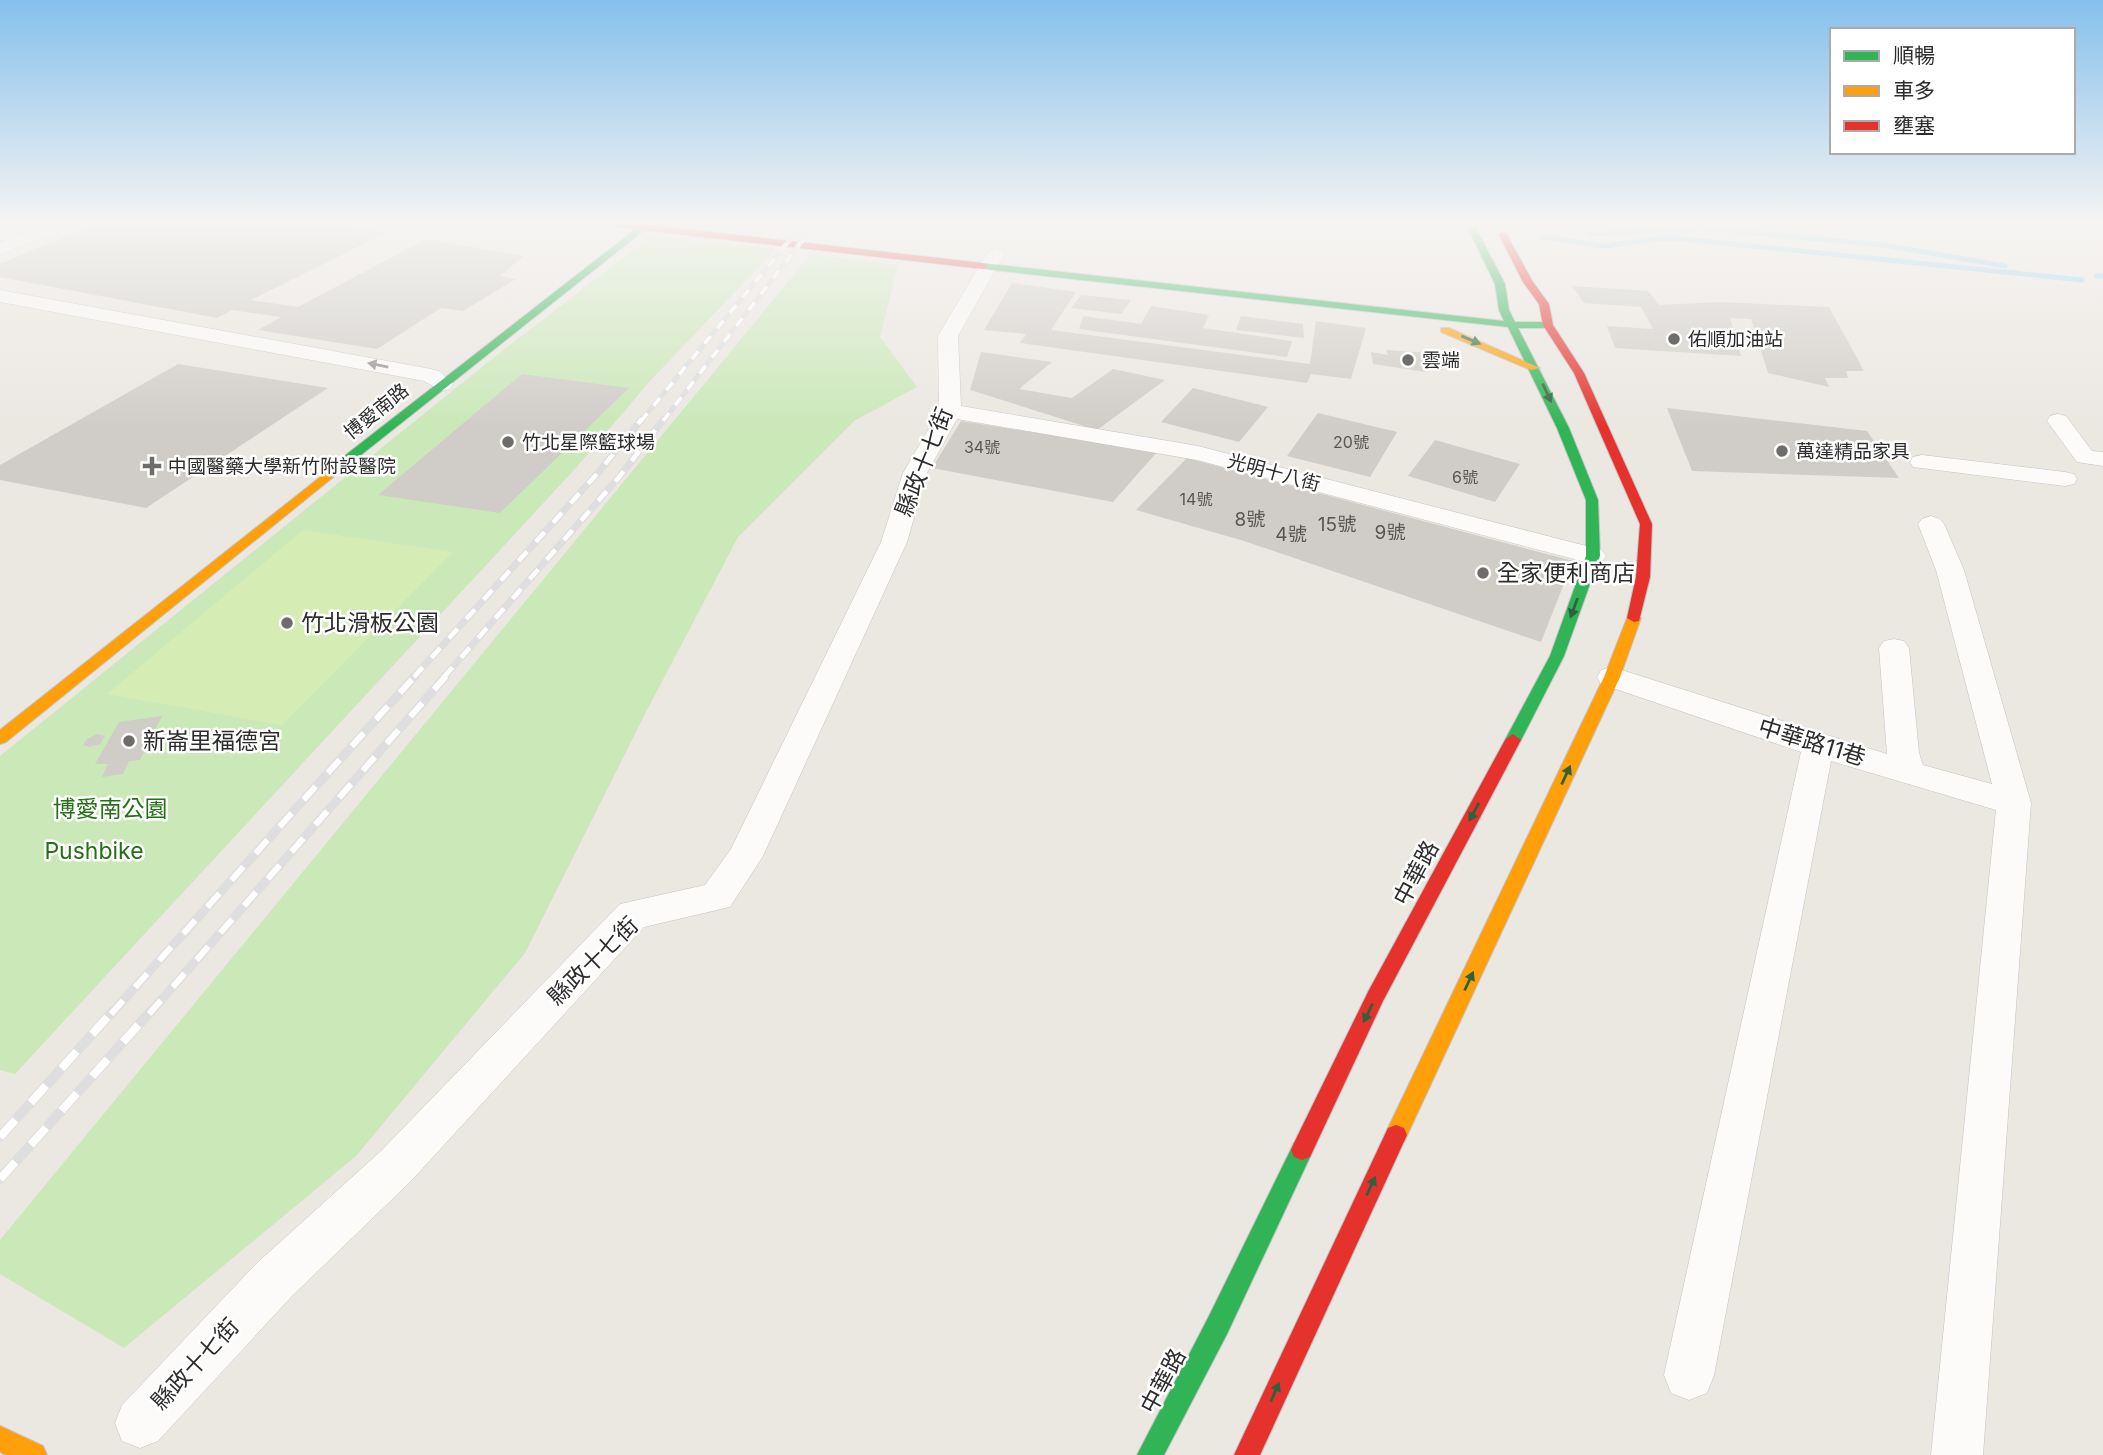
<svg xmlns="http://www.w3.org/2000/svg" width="2103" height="1455" font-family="Inter,'Noto Sans TC',sans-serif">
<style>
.green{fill:#cae8b8}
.pitch{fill:#d6ecb5}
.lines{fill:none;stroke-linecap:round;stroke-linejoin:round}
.stream{stroke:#90d3f1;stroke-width:5}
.building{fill:#d0cdc8}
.street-casing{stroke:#c4c3c3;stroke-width:1}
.fast-casing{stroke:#c4c3c3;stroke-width:2}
.slow-casing{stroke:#c4c3c3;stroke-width:2}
.jam-casing{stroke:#c4c3c3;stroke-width:2}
.street{fill:#fcfbfa;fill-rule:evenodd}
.fast{fill:#30b455;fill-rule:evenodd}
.slow{fill:#ff9f0a;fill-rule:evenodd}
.jam{fill:#e5322d;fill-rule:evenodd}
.rail-far3-casing{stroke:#dedee0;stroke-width:5}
.rail-far2-casing{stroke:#dedee0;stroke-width:7}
.rail-far1-casing{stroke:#dedee0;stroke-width:9}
.rail-casing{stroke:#dedee0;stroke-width:10}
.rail-far3{stroke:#fff;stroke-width:3.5;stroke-dasharray:10;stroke-linecap:butt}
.rail-far2{stroke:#fff;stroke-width:4.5;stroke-dasharray:13;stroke-linecap:butt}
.rail-far1{stroke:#fff;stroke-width:6;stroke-dasharray:18;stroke-linecap:butt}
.rail{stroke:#fff;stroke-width:8;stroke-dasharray:23;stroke-linecap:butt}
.oneway{fill:#2e623c}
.oneway2{fill:#949493}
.poi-dot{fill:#6f6d6b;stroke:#fff;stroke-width:2.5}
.labels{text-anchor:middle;stroke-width:5;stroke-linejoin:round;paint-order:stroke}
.far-number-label{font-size:16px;fill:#575655}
.far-poi-label{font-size:19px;fill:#2c2c2c;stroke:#fff;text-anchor:start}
.far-street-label{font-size:19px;fill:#2c2c2c;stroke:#fff}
.number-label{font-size:19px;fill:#575655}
.street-label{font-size:23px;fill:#2c2c2c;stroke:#fff}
.poi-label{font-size:23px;fill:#2c2c2c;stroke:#fff;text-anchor:start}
.park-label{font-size:23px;fill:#247015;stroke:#fff}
</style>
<rect width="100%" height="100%" fill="#ebe7e1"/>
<g class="green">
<polygon points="651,236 776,249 651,380 574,470 15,1074 0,1070 0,756 493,358"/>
<polygon points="811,254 898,265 880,337 917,387 854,421 738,537 646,712 525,953 356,1156 124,1348 0,1274 0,1240"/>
</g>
<polygon class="pitch" points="303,530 453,552 282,725 107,694"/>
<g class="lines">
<g class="stream">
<polyline points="1589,234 1701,228 1884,245 2005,266"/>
<polyline points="1543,237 1605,246 1663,238 1684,239 2082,280"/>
<polyline points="2097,276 2103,276"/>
</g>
</g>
<g class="building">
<polygon points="94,224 333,224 386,233 251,300 298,307 426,239 524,256 500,276 516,279 463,311 441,308 377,349 258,330 281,317 232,310 217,318 0,277 0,264"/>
<polygon points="1012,283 1076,292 1051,330 1310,364 1316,321 1366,328 1351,379 1311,374 1307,383 1020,343 1026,334 984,330"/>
<polygon points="1572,286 1648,291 1659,305 1720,302 1829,307 1864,371 1846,371 1848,378 1825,378 1829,387 1768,373 1751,319 1730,318 1741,356 1615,348 1607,326 1653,329 1641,307 1584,303"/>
<polygon points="1081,295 1131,300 1121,314 1071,308"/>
<polygon points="1151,306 1209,315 1203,328 1292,341 1287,357 1079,329 1083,316 1141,324"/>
<polygon points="1241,316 1303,324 1304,338 1236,330"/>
<polygon points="1386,350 1443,354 1443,370 1425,368 1425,372 1373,364 1371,352 1388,355"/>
<polygon points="981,352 1052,362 1019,389 1072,398 1113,369 1165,380 1097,430 970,390"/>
<polygon points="178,364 328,388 146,508 0,480 0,465"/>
<polygon points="522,374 629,388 500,513 378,495"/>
<polygon points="1193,388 1268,407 1239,442 1161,422"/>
<polygon points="1667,408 1867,431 1899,478 1692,471"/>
<polygon points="1318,413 1397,432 1370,477 1287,456"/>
<polygon points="961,421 1157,452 1113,502 932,468"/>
<polygon points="1435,440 1520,464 1495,502 1408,476"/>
<polygon points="1187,458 1573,561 1541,642 1244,541 1136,510"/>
<polygon points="162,716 140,760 129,761 123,774 102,777 108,764 95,764 119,722"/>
<polygon points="97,734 105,736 100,744 90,747 83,745 87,739"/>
</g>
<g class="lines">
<g class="street-casing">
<g id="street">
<polygon points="46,224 71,224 68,228 0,254 0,243"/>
<polygon points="996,248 1005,253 958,336 961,406 1198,446 1602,550 1606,556 1602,562 1593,564 1197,460 957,419 927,473 907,542 763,856 730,907 644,927 411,1181 291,1297 158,1441 140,1448 122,1441 115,1423 122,1405 257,1263 381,1151 620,904 705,885 731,849 881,542 903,473 939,411 938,336 987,253"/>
<polygon points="0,290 431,369 439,371 453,384 450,389 442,391 424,381 0,302"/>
<polygon points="2058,414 2066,416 2092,451 2103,452 2103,466 2077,462 2047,421 2050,416"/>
<polygon points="1922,455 2065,472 2074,474 2077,479 2074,484 2065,486 1913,467 1910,462 1913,457"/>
<polygon points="1931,516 1940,519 1944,524 1964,570 2031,803 1983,1455 1931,1455 1996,810 1831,761 1714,1375 1707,1393 1689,1400 1671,1393 1664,1375 1801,752 1601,684 1597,677 1601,670 1612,667 1887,754 1879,648 1884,641 1894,639 1904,641 1909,648 1919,753 1923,765 1992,784 1936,570 1918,524 1922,519"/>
</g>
</g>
<g class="fast-casing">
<g id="fast">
<polygon points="642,224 652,224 337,474 329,474 329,468"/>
<polygon points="1466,224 1474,224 1505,284 1509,310 1515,322 1548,322 1553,325 1548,328 1518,328 1569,428 1598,500 1600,556 1564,656 1521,740 1513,746 1505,740 1550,656 1586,556 1586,500 1557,428 1508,327 983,269 978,266 983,263 1504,321 1499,310 1495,284"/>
<polygon points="1302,1140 1310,1143 1313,1150 1310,1157 1227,1334 1164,1455 1137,1455 1209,1316 1294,1143"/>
</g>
</g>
<g class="slow-casing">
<g id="slow">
<polygon points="1441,328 1449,328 1540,368 1531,370 1441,332"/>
<polygon points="333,467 337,468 337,474 6,742 0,744 0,730"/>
<polygon points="1634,614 1641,618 1620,677 1404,1142 1396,1145 1388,1142 1385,1135 1388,1128 1604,677 1627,618"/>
<polygon points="0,1426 43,1446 47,1455 6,1455 0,1452"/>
</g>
</g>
<g class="jam-casing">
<g id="jam">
<polygon points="612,224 640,224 983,263 988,266 983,269 616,227"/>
<polygon points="1500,233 1506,233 1533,282 1549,304 1553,325 1584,373 1652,524 1650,577 1639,621 1634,622 1627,618 1636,577 1640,524 1574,373 1543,325 1539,304 1523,282 1499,235"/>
<polygon points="1513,734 1521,740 1383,1001 1310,1157 1302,1160 1294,1157 1291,1150 1294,1143 1369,990 1505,740"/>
<polygon points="1396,1125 1404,1128 1407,1135 1260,1455 1234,1455 1388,1128"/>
</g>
</g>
<use href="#street" class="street"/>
<use href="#fast" class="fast"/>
<use href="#slow" class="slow"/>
<use href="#jam" class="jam"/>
<g class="rail-far3-casing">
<g id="rail-far3">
<polyline points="641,421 793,236"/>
<polyline points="663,421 815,224"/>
</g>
</g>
<g class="rail-far2-casing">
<g id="rail-far2">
<polyline points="414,677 596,475 642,419"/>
<polyline points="444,677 620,476 664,419"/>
</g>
</g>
<g class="rail-far1-casing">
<g id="rail-far1">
<polyline points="111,1014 415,676"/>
<polyline points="149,1014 446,676"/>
</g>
</g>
<g class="rail-casing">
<g id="rail">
<polyline points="0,1137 112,1012"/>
<polyline points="0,1179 150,1012"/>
</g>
</g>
<use href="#rail-far3" class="rail-far3"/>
<use href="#rail-far2" class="rail-far2"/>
<use href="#rail-far1" class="rail-far1"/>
<use href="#rail" class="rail"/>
</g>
<defs><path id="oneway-solid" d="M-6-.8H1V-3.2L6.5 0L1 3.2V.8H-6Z" transform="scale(1.75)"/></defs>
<g class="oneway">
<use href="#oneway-solid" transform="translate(1471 340) rotate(23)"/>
<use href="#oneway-solid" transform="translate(1547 393) rotate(65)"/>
<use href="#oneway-solid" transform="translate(1574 608) rotate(110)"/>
<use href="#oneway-solid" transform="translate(1566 775) rotate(-65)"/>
<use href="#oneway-solid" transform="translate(1474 812) rotate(118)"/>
<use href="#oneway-solid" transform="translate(1469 981) rotate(-65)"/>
<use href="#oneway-solid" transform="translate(1368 1013) rotate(116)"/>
<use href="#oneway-solid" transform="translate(1371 1186) rotate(-65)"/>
<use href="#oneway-solid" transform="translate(1275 1392) rotate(-66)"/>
</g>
<use class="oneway2" href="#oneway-solid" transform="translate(378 365) rotate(-169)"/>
<linearGradient id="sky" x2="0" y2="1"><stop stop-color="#85c0ec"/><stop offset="0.52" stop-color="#f6f4f2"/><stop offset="1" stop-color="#f6f4f2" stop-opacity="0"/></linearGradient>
<rect width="2103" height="428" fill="url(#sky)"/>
<g class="poi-dot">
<circle cx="1674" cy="339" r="7"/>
<circle cx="1408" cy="360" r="7"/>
<circle cx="508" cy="442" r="7"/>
<circle cx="1782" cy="451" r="7"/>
<path d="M148.5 455.5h7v7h7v7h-7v7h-7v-7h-7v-7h7z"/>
<circle cx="1483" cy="573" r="7"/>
<circle cx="287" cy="623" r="7"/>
<circle cx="129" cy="741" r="7"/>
</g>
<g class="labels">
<g class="far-number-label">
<text x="1351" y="448">20號</text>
<text x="982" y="453">34號</text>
<text x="1465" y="483">6號</text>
<text x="1196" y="505">14號</text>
</g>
<g class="far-poi-label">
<text x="1688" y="346">佑順加油站</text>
<text x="1422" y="367">雲端</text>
<text x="522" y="449">竹北星際籃球場</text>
<text x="1796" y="458">萬達精品家具</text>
<text x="168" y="473">中國醫藥大學新竹附設醫院</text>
</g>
<g class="far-street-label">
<text transform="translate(376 411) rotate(-39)" y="7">博愛南路</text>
<text transform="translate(1274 472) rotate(15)" y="7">光明十八街</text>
</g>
<g class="number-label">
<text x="1250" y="526">8號</text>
<text x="1337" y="531">15號</text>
<text x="1390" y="539">9號</text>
<text x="1291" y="541">4號</text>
</g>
<g class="street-label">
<text transform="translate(924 462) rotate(-68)" y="8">縣政十七街</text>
<text transform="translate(1812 742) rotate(17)" y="8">中華路11巷</text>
<text transform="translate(1416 873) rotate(-62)" y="8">中華路</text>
<text transform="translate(593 961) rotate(-44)" y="8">縣政十七街</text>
<text transform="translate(195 1364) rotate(-47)" y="8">縣政十七街</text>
<text transform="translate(1163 1381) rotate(-62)" y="8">中華路</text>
</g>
<g class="poi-label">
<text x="1497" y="581">全家便利商店</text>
<text x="301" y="631">竹北滑板公園</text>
<text x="143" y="749">新崙里福德宮</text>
</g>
<g class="park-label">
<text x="110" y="817">博愛南公園</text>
<text x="94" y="859">Pushbike</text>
</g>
</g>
<rect x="1830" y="28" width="245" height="126" fill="#ffffff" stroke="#ababab" stroke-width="2"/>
<rect x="1844" y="51" width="35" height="10" fill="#30b455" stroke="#ababab" stroke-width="2"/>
<text x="1893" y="63" font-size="21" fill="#2c2c2c">順暢</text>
<rect x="1844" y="86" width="35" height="10" fill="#ff9f0a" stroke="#ababab" stroke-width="2"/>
<text x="1893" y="98" font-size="21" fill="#2c2c2c">車多</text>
<rect x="1844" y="121" width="35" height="10" fill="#e5322d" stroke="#ababab" stroke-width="2"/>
<text x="1893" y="133" font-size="21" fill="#2c2c2c">壅塞</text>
</svg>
